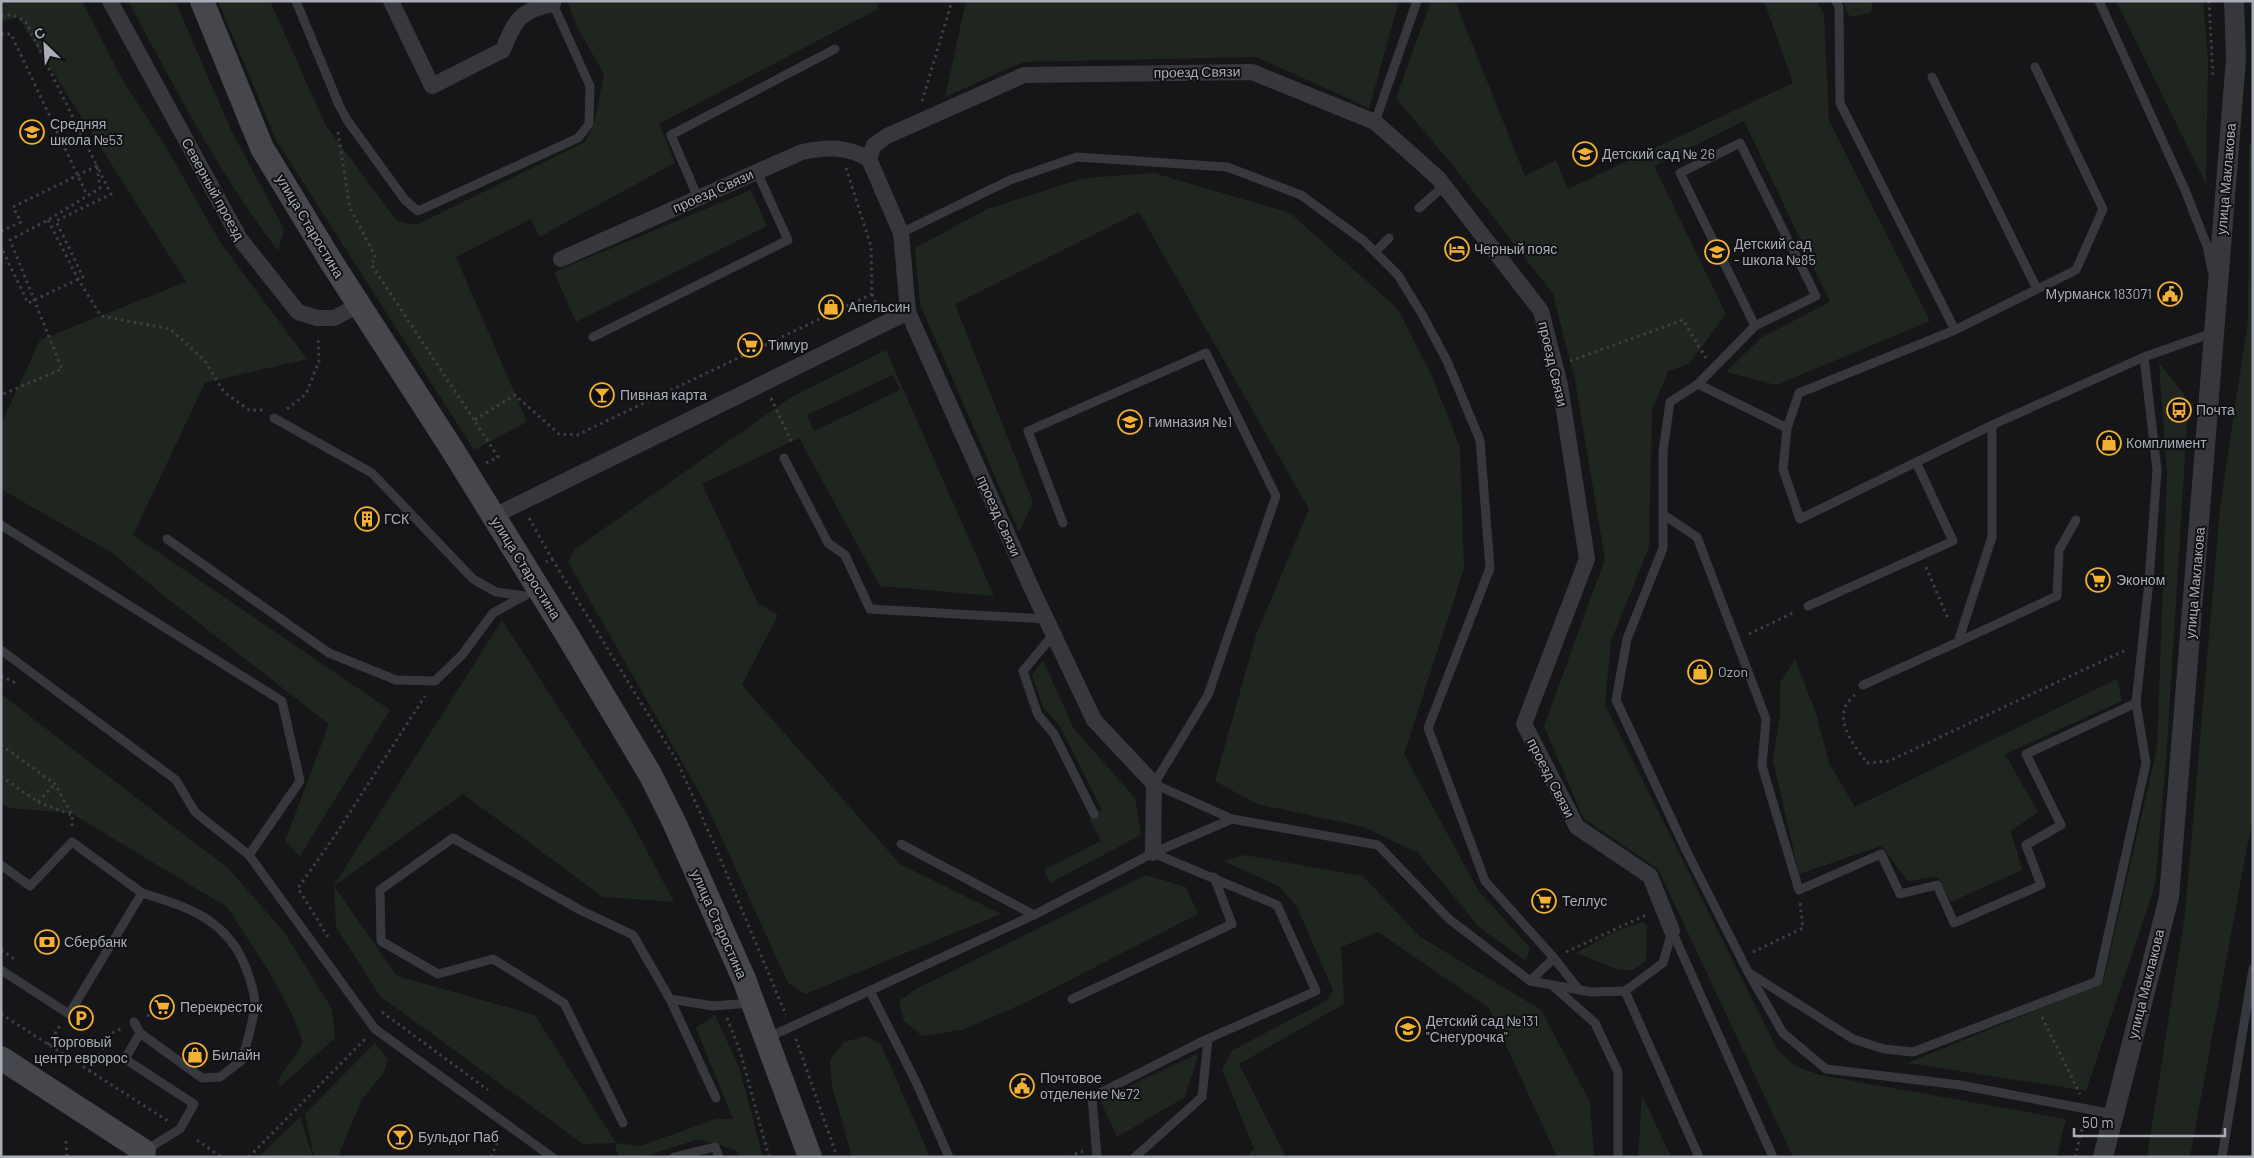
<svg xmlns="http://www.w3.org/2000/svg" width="2254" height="1158" font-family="Barlow,sans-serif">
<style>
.green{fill:#1e261f;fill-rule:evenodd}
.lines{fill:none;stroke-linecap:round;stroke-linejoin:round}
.path{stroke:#3d3f44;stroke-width:3;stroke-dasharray:2.5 4;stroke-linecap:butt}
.service{stroke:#37383d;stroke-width:9}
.minor{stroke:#37383d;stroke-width:16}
.tertiary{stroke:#37383d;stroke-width:20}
.secondary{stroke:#45474d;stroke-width:24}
.labels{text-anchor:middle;stroke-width:4;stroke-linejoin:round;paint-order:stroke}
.street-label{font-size:14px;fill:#a8adb8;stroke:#111113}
.poi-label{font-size:14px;fill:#a8adb8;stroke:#111113;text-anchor:start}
</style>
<rect width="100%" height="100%" fill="#161618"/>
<g class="green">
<polygon points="1,1 82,1 123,81 165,145 220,242 307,359 205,383 133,535 390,710 300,856 285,841 329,724 168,599 112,553 1,489 1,424 40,340 186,282 18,17 1,22"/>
<path d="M128 1H175L232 132 284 229 278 251C219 174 174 86 128 1Z"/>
<polygon points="218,1 270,1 325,124 397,221 416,225 585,142 594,125 604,74 578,29 567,1 878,1 878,9 659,124 675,163 539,237 531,219 456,257 527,422 474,450 276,140"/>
<polygon points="966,1 1399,1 1369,108 1256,57 1023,62 945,97"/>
<polygon points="1431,1 1455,1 1525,176 1556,160 1568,189 1793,83 1764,1 1817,1 1824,14 1829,120 1930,321 1776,385 1726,372 1762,337 1830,302 1744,121 1654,166 1726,314 1689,364 1668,371 1652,411 1649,547 1611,641 1605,705 1777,1049 1795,1066 1820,1075 2066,1119 2057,1157 1793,1157 1658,869 1583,818 1544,726 1605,559 1575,380 1553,294 1451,163 1396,98"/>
<polygon points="1842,1 1873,1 1871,13 1850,17"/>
<polygon points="2116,1 2203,1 2208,60 2206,184"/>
<polygon points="2253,143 2253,815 2190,1157 2147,1157 2185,914 2220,508 2248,320 2249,144"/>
<polygon points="1154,173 1290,213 1398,309 1432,376 1460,447 1464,569 1404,754 1478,890 1530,948 1526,961 1479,927 1418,853 1364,827 1257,804 1215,781 1256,635 1309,509 1139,212 955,304 1033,502 1019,532 920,304 915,248 987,209 1084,178"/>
<polygon points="751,190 767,226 576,322 554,272"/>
<path d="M886 350 994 596 880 586 799 438 702 484 758 603 778 615 742 685 900 864 1001 914 805 994 788 983 707 806 568 562 575 549 793 396ZM893 375 900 390 814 431 807 415Z"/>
<polygon points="2159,363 2184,394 2188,408 2166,762 2155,885 2086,1091 1907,1063 2103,983 2157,748 2167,475"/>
<polygon points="502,620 629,817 674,902 603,897 463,794 334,886 397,976 535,1015 616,1143 640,1146 716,1119 733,1119 696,1028 715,1015 739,1067 763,1157 738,1157 736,1150 699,1139 643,1157 618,1157 615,1143 583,1144 380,996 336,927 334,885"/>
<polygon points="1795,659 1816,713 1829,763 1855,807 2117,679 2122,701 2005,754 2038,812 2011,831 2022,870 1951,902 1938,877 1908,881 1881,846 1799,874 1773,760 1780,714 1780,683"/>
<polygon points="1043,660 1074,729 1135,798 1141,835 1050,883 1044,870 1101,841 1089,819 1102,810 1060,726 1043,707 1032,675"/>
<polygon points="1,694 229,869 284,932 332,1009 335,1038 281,1086 278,1084 280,1077 303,1043 292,1014 267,968 227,907 71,813 9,808 1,803"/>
<polygon points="1245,855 1363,876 1419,936 1541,1010 1590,1102 1594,1157 1557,1157 1489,1008 1378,932 1341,947 1344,1004 1239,1064 1286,1157 1246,1157 1254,1149 1222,1069 1233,1050 1326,1001 1333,990 1296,905 1278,886 1223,861"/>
<polygon points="1146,875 1186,887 1198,914 1031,1000 962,1030 922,1036 904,1021 899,1001 916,989"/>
<polygon points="1643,922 1647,925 1646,961 1633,970 1619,970 1576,953 1614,932"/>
<polygon points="866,1036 881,1044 930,1157 852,1157 832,1086 830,1060 844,1042"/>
<polygon points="375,1043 388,1060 383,1074 362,1099 338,1157 314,1157 305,1114"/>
<polygon points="1199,1053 1185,1097 1117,1137 1100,1100"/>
<polygon points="1642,1095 1671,1157 1638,1157"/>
<polygon points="300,1117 313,1157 259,1157"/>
</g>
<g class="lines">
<g class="path">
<polyline points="2209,1 2213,75"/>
<polyline points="1,15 13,15 26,22 97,166 100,188 48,220 10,240 62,369 1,395"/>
<polyline points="1,34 11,34 87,195"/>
<polyline points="922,101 952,1"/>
<polyline points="338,132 350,208 376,258 371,264 474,420"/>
<polyline points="48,220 78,279 101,316 170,329 205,361 224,392 249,410 264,410"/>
<polyline points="1,231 21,222 13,207 97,166 111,194 56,221 83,277 28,303 1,247"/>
<polyline points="872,294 878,307"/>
<polyline points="1570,361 1683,320 1706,358"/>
<polyline points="771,398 793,445"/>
<polyline points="287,409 306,394 319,361 318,336"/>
<polyline points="486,463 498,457 474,420 515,395 559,434 577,435 872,294 871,246 846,168"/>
<polyline points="529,518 552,559 546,562"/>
<polyline points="552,559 677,761 718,853 786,1015"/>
<polyline points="1926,567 1949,621"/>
<polyline points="1749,634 1795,612"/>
<polyline points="1,676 14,682 17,678"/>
<path d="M1855 695C1852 698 1846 703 1845 708 1838 727 1857 749 1867 763L1889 761 2128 649"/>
<polyline points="1,745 55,784 72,815 72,829"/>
<polyline points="1,776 38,802 55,784"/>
<polyline points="38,802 72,815"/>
<polyline points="328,937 298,888 334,837 425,696"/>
<polyline points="1,950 16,960"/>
<polyline points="1566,952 1646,915"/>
<polyline points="1753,952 1803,928 1800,903"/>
<polyline points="382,1012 488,1090"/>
<polyline points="1,1014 168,1121"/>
<polyline points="147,1016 157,1011"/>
<polyline points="2042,1017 2080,1094"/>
<polyline points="727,1018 740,1051 769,1157"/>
<polyline points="796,1039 837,1157"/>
<polyline points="48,1045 61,1024"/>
<polyline points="89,1072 112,1033 123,1028"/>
<polyline points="197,1140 221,1157"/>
<polyline points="66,1141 67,1157"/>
<polyline points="249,1157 366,1038"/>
<polyline points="491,1157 500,1136"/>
<polyline points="1069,1157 1083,1151"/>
<polyline points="2075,1157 2084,1121"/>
</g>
<g class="service">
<polyline points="296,1 339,105 347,120 405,200 418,211 578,138 589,124 590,86 553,4"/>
<polyline points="1836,1 1839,7 1840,103 1955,330"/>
<polyline points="2099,1 2185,190 2207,246 2212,270"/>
<polyline points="2035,67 2103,209 2076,270 1955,330 1799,393 1787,428 1698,384 1670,402 1663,452 1663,548 1627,639 1616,700 1686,850 1748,972 1783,1033 1826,1069 1960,1085 2113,1114"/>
<polyline points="1932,77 2037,289"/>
<polyline points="1375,122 1417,1"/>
<polyline points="698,198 671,135 835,49"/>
<polyline points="1419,208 1444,186"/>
<polyline points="901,233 1010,180 1077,157 1227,167 1301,195 1364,241 1398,275 1423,316 1447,361 1480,440 1490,568 1428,728 1485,881 1554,958 1530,981"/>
<polyline points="1375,252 1389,238"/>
<polyline points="593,337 788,240 757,172"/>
<polyline points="1698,384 1755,326 1816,296 1740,143 1680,173 1755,326"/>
<polyline points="274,418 372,473 473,579 496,592 525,596"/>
<polyline points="1787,428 1783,469 1800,519 1992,425 2144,357"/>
<polyline points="784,458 828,543 845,555 870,609 1045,619"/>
<polyline points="1664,515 1697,537 1766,719 1762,766 1799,890 1881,854 1900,894 1937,885 1954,923 2041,885 2026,845 2061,825 2026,754 2136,703"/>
<polyline points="1063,523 1028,431 1206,353 1276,496 1208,695 1154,784 1232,819"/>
<polyline points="1,525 282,701 300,781 249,855"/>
<polyline points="167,539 329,653 396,680 435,681 462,655 493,613 524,596"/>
<polyline points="1808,606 1953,541 1916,462"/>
<polyline points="1053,635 1023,671 1038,715 1054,734 1094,814"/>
<polyline points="1958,642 2057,596 2059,550 2076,520"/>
<polyline points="1,650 176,780 195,812 249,855 375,1029 552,1157"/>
<polyline points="1863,685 1958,642 1992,537 1992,425"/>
<polyline points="1,865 30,886 72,842 142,893"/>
<polyline points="1034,915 1153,853 1232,819 1378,845 1449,919 1530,981 1591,992 1625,991 1663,963 1672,931"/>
<polyline points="1672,931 1773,1157"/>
<polyline points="1554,958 1579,990"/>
<path d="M1 970 69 1014 142 893C188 907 227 919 246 968 250 979 255 992 255 1005 253 1023 247 1042 242 1060L220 1077 202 1078 140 1033 125 1059 194 1104 180 1129 144 1151"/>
<polyline points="1751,974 1853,1039 1884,1049 1913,1052 2098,981 2146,763 2136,703 2149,581 2157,470 2144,357 2215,332"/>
<polyline points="1553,986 1595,1023 1618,1072 1618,1157"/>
<polyline points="870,991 916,1082 949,1157"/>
<polyline points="1625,991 1699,1157"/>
<polyline points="670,999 716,1098"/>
<polyline points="1072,999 1232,924 1214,877"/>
<polyline points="134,1022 140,1033"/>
<polyline points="767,1038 1034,915 901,844"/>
<polyline points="623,1123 564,1003 493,959 438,974 381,941 380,890 453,838 580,910 633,935 670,999 713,1006 751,1003"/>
<polyline points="674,1157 715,1147 719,1157"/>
<polyline points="1097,1157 1092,1097 1205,1040 1316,991 1277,905 1153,853"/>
<polyline points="1135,1157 1202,1097 1208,1039"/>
<polyline points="2222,1157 2253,969"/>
</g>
<g class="minor">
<polyline points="110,1 240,239 298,312 317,318 334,318 359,305"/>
<path d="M391 1 432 86 503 50C515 21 519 10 553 4L552 1"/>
<polyline points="869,159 901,233 908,312 1031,587 1094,720 1154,784 1153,853"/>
<path d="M561 259 802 152C828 147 846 146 869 159L874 145 887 136 1024 75 1252 72 1375 122 1438 178 1541 311 1560 385 1587 559 1524 724 1577 827 1650 876 1672 931"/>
<polyline points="494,516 908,312"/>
</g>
<polyline class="tertiary" points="2103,1157 2169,897 2236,59 2234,1"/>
<g class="secondary">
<polyline points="202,1 262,148 332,263 452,449 566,633 650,774 674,822 744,979 810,1157"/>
<polyline points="1,1058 144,1151 141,1157"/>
</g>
</g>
<defs>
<g id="school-ring" transform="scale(1.25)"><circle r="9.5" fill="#111113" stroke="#f2b134" stroke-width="1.5"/><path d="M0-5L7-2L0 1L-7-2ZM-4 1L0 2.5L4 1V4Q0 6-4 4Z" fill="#f2b134"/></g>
<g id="hotel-ring" transform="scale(1.25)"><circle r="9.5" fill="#111113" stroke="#f2b134" stroke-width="1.5"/><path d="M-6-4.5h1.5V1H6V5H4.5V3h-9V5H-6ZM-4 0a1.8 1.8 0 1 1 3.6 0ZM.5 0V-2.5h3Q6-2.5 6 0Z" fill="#f2b134"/></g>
<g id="civic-ring" transform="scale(1.25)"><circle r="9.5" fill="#111113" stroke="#f2b134" stroke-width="1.5"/><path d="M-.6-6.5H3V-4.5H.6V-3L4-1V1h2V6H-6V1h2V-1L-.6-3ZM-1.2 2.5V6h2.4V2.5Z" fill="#f2b134"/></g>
<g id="shop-ring" transform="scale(1.25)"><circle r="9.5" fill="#111113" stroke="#f2b134" stroke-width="1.5"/><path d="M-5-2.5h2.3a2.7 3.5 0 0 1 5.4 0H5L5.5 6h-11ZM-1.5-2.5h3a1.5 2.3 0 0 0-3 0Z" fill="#f2b134"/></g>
<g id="supermarket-ring" transform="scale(1.25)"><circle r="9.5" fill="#111113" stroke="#f2b134" stroke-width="1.5"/><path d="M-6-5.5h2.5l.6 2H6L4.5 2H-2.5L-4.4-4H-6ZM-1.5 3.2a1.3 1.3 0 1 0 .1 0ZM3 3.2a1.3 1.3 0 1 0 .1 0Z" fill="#f2b134"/></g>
<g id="bar-ring" transform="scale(1.25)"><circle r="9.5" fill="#111113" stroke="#f2b134" stroke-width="1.5"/><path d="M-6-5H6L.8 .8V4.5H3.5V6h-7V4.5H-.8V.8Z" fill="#f2b134"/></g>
<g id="bus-ring" transform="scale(1.25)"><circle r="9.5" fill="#111113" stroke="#f2b134" stroke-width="1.5"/><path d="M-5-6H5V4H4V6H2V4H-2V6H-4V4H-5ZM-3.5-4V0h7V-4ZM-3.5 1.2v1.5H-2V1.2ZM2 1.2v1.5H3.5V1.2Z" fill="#f2b134"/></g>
<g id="building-ring" transform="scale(1.25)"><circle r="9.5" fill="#111113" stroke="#f2b134" stroke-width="1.5"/><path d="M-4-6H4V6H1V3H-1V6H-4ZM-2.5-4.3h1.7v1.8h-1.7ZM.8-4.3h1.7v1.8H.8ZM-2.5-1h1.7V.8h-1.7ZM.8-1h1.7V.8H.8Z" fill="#f2b134"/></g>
<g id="bank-ring" transform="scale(1.25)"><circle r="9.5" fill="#111113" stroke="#f2b134" stroke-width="1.5"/><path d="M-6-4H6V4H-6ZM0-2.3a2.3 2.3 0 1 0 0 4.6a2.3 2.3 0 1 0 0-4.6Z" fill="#f2b134"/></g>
<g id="parking-ring" transform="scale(1.25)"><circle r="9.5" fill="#111113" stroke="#f2b134" stroke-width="1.5"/><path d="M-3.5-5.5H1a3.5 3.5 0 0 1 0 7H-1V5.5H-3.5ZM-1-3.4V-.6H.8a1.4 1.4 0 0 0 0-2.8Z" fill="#f2b134"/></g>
</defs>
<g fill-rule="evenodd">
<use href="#school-ring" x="32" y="132"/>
<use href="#school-ring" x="1585" y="154"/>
<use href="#hotel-ring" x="1457" y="249"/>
<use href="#school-ring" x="1717" y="252"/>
<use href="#civic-ring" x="2170" y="294"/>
<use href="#shop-ring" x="831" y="307"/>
<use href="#supermarket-ring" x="750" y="345"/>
<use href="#bar-ring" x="602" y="395"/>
<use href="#bus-ring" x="2179" y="410"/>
<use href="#school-ring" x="1130" y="422"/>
<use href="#shop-ring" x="2109" y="443"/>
<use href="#building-ring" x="367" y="519"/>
<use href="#supermarket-ring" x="2098" y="580"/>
<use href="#shop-ring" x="1700" y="672"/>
<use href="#supermarket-ring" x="1544" y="901"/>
<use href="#bank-ring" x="47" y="942"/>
<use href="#supermarket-ring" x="162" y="1007"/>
<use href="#parking-ring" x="81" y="1018"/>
<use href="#school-ring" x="1408" y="1029"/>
<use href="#shop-ring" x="195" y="1055"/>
<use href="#civic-ring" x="1022" y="1086"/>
<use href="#bar-ring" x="400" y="1137"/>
</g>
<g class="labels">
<g class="street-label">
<text transform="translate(1197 72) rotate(-1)" y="5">проезд Связи</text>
<text transform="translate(2226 179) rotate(-85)" y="5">улица Маклакова</text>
<text transform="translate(213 189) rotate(61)" y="5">Северный проезд</text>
<text transform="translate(713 191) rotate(-24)" y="5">проезд Связи</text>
<text transform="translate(310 226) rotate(59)" y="5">улица Старостина</text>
<text transform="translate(1553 364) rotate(77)" y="5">проезд Связи</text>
<text transform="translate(999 516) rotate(66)" y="5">проезд Связи</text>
<text transform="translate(526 568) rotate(58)" y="5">улица Старостина</text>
<text transform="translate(2195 583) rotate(-85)" y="5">улица Маклакова</text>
<text transform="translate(1551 778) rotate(63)" y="5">проезд Связи</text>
<text transform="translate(719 924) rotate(66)" y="5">улица Старостина</text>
<text transform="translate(2146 984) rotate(-76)" y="5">улица Маклакова</text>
</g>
<g class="poi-label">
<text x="50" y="129">Средняя<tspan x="50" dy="16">школа №53</tspan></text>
<text x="1602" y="159">Детский сад № 26</text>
<text x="1734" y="249">Детский сад<tspan x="1734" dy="16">- школа №85</tspan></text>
<text x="1474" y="254">Черный пояс</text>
<text x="2152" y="299" text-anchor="end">Мурманск 183071</text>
<text x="848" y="312">Апельсин</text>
<text x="768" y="350">Тимур</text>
<text x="620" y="400">Пивная карта</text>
<text x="2196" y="415">Почта</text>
<text x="1148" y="427">Гимназия №1</text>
<text x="2126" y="448">Комплимент</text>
<text x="384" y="524">ГСК</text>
<text x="2116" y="585">Эконом</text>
<text x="1718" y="677">Ozon</text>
<text x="1562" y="906">Теллус</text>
<text x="64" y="947">Сбербанк</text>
<text x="180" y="1012">Перекресток</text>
<text x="1426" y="1026">Детский сад №131<tspan x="1426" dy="16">"Снегурочка"</tspan></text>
<text x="81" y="1047" text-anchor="middle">Торговый<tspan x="81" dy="16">центр евророс</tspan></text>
<text x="212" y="1060">Билайн</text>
<text x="1040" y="1083">Почтовое<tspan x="1040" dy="16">отделение №72</tspan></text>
<text x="418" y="1142">Бульдог Паб</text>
</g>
</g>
<rect width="2254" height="1158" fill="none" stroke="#a8adb8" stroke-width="5"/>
<g transform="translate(45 45) rotate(335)" stroke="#111113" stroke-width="4" paint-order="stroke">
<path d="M0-4L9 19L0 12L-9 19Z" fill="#a8adb8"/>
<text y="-8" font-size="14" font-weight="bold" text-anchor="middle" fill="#a8adb8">С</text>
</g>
<path d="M2074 1128v8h151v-8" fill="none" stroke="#a8adb8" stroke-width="2.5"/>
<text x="2082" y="1128" font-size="15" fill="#a8adb8" stroke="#111113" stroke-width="4" paint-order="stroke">50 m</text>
</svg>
